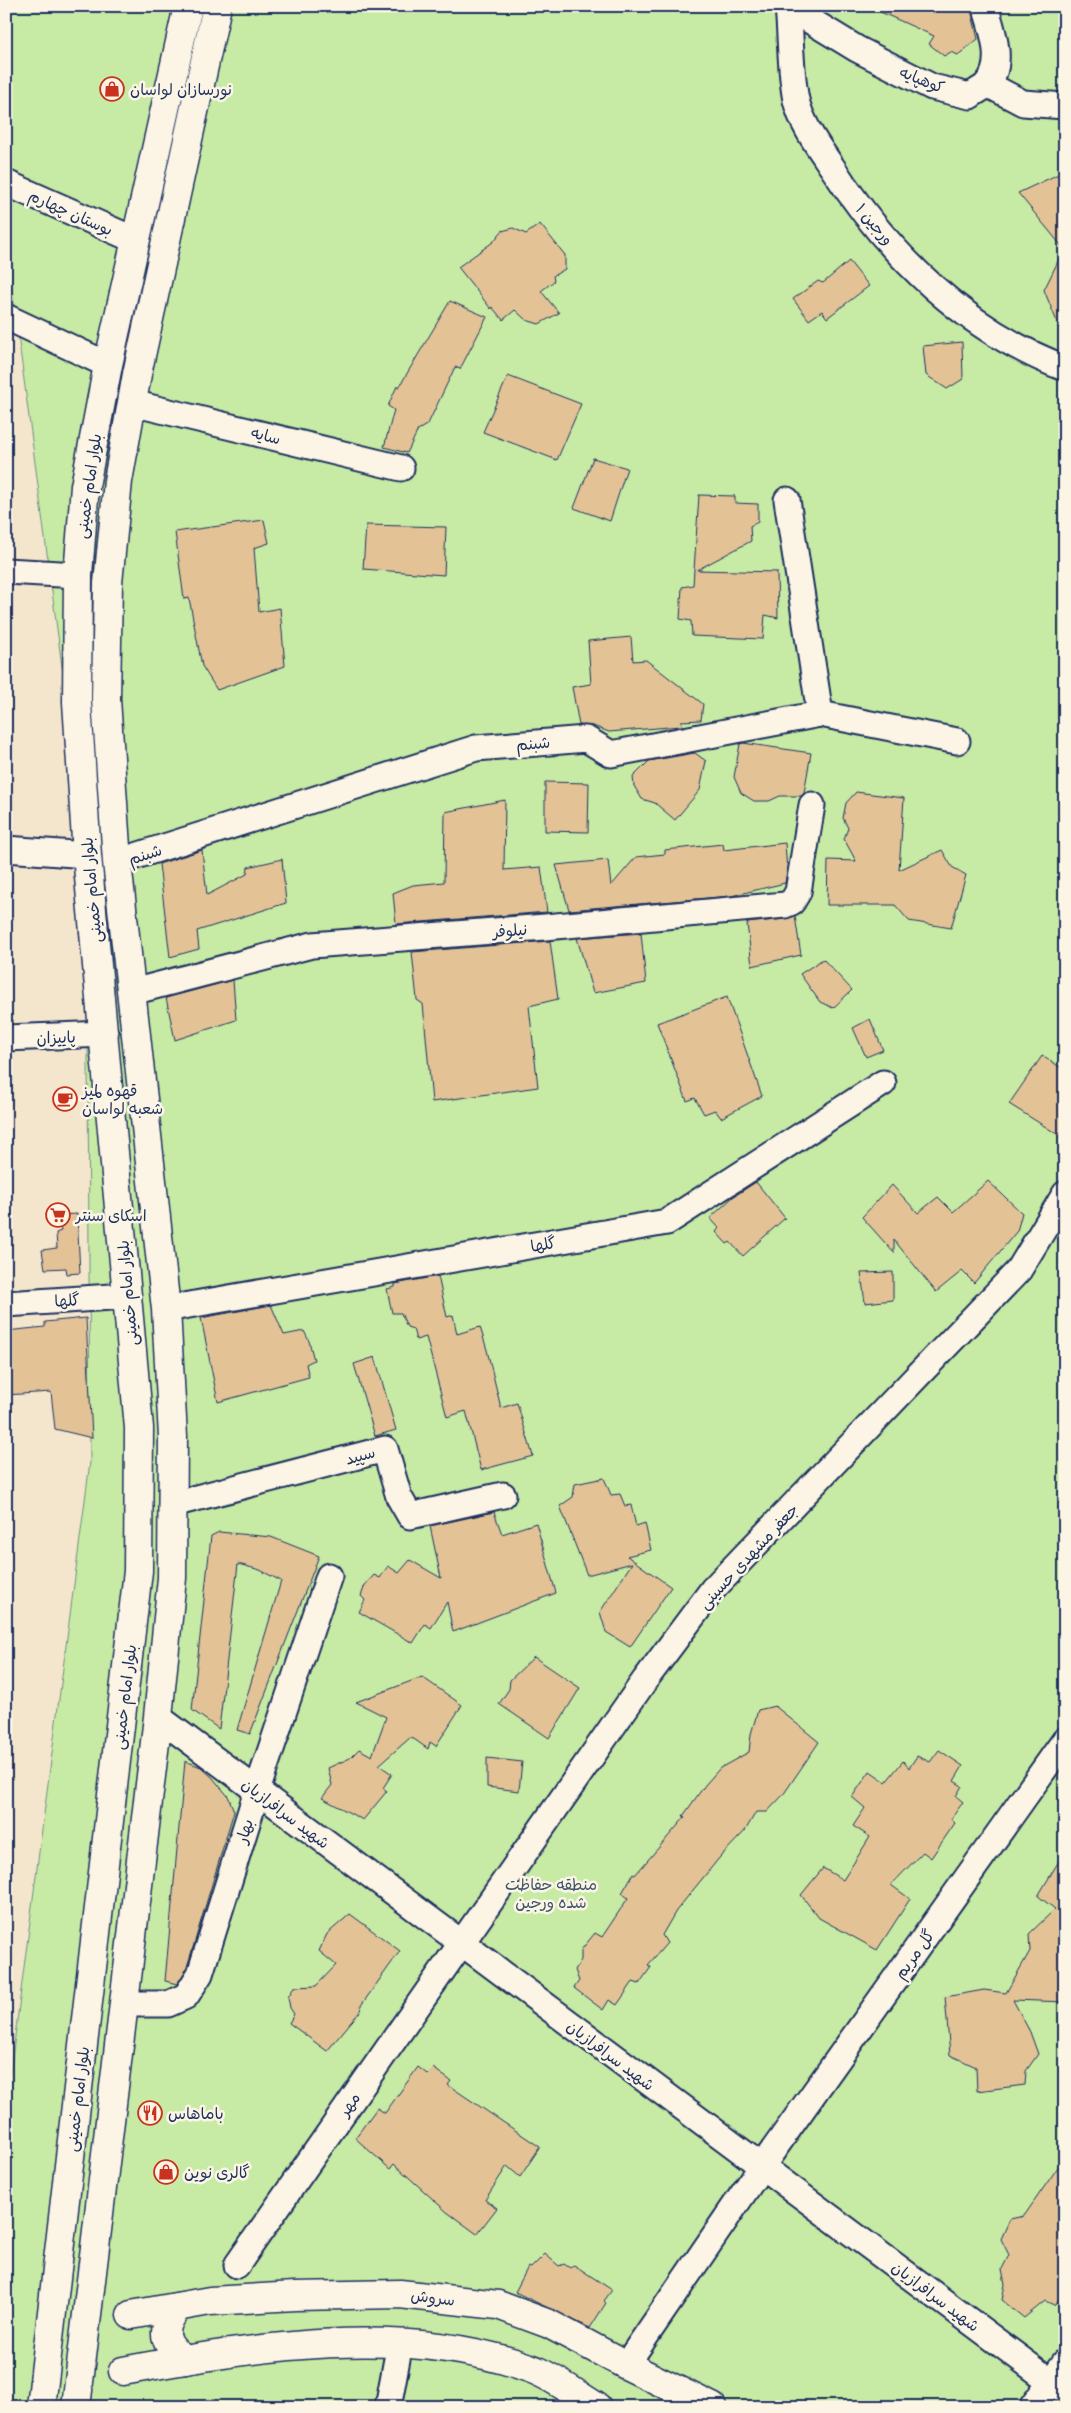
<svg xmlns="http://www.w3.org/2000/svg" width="1071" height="2413" font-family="'Indie Flower','Playpen Sans Arabic',sans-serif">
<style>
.green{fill:#c7eba4;stroke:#718d81}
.building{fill:#e3c396;stroke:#1b2f5e}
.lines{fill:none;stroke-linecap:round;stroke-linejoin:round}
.minor-casing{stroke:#1b2f5e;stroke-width:29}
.tertiary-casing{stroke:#1b2f5e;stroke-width:31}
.primary-casing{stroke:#1b2f5e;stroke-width:31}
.minor{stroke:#fcf5e5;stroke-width:25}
.tertiary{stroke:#fcf5e5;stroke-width:28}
.primary{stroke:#fcf5e5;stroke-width:28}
.labels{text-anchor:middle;stroke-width:5;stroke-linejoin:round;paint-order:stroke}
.street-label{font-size:16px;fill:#1b2f5e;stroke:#fcf5e5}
.poi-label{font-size:16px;fill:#1b2f5e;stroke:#fcf5e5;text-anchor:start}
.park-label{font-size:16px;fill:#3d556c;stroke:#fcf5e5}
</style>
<rect width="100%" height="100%" fill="#f4e6cd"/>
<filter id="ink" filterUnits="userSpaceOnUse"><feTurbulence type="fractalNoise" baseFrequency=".02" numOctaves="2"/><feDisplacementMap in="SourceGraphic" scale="10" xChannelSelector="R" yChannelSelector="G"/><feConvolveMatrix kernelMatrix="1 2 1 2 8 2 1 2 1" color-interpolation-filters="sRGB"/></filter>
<g filter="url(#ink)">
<polygon class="green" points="6,6 1065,6 1065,2407 6,2407 6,2105 90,1462 87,855 6,244"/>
<g class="building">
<polygon points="867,6 970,6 978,39 958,55 951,52 944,56 929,44 934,36"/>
<polygon points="1065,171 1065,339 1064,339 1044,290 1064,249 1018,193"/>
<polygon points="540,224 565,255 565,269 553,276 554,281 541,291 559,313 539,324 526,320 515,310 503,320 492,307 491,309 458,267 493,242 502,231 513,228 526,234"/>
<polygon points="849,261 869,286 827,318 822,311 809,320 793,299 818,281 823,283"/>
<polygon points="450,301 487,317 460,369 455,367 428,424 418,430 407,453 384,447 394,410 388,406 397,386 399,387"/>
<polygon points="962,342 963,379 947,389 926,375 923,346"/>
<polygon points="508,376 581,404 557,460 483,432"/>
<polygon points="593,458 627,468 610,521 574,508"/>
<polygon points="699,495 735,496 735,503 758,504 758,522 750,526 751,541 697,570 777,572 778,618 765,615 763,639 692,636 691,621 680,619 682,587 693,585"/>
<polygon points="264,520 269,543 254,548 259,612 280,608 285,666 217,690 202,666 189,598 184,599 175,532"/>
<polygon points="366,525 446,527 444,575 363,569"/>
<polygon points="631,637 633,661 646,660 703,704 701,720 681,721 683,726 681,726 609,732 593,726 579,725 572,687 591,684 588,641"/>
<polygon points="743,743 811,753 804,793 801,796 780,796 769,801 754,801 741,793 734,777 740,744"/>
<polygon points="695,753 706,761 700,790 675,820 655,803 642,799 634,786 633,777 649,761"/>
<polygon points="545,782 589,783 588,832 545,831"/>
<polygon points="856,792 904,798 899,870 942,850 952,867 966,875 951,928 909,921 895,905 827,905 828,860 856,861 844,839 848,828 843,818 846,803"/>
<polygon points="505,800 504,870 541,867 547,912 396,924 393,893 413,885 444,882 445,812"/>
<polygon points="785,843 787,871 785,883 731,896 569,910 556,865 608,860 611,886 636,857 665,854 665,850 723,844 724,850"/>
<polygon points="202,850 207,895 247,874 248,867 282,859 286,903 197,931 199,949 170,957 159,864"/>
<polygon points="795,916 801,955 752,966 747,923 786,919"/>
<polygon points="641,933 646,983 593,993 577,938"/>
<polygon points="550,941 558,999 529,1006 538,1087 432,1102 423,1004 417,1000 412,952"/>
<polygon points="823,959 852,990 833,1008 820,1002 800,974"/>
<polygon points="233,980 236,1020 175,1040 166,998"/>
<polygon points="727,997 762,1096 721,1118 715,1110 704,1114 695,1098 687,1101 657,1023"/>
<polygon points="870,1019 883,1050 866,1057 853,1028"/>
<polygon points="1042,1056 1065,1070 1065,1139 1009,1104"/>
<polygon points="988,1181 1022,1213 1017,1231 974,1283 962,1271 936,1292 894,1240 894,1253 862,1217 892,1185 918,1213 938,1197 953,1212"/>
<polygon points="756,1182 785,1218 743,1256 730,1242 727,1244 716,1232 719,1228 710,1218 733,1197"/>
<polygon points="77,1214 80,1273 67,1274 66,1268 45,1269 42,1250 57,1248 56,1233 61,1231 58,1215"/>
<polygon points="893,1272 893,1300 865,1303 861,1273"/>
<polygon points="438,1276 447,1317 453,1315 457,1334 480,1327 487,1350 501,1408 517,1403 533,1456 481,1470 466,1411 447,1417 426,1337 416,1340 413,1329 407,1327 401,1313 392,1313 387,1289 395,1287 395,1284"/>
<polygon points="271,1305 284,1335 304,1331 309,1341 314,1360 306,1364 309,1377 218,1402 201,1318"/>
<polygon points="86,1318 92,1438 55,1429 51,1392 6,1395 6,1331 45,1327 45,1322"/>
<polygon points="375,1357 396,1430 375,1436 354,1364"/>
<polygon points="604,1478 611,1495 620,1494 625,1506 631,1505 636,1526 645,1523 651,1550 627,1556 671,1587 630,1647 606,1632 600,1612 632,1563 587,1575 560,1506 573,1497 575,1484"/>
<polygon points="494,1512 502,1534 536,1523 556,1593 453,1632 447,1602 431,1628 425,1624 413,1643 359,1612 365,1600 361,1596 365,1585 374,1575 380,1578 388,1566 399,1573 410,1560 441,1578 430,1526"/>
<polygon points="219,1532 271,1537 319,1556 250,1734 237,1730 281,1581 260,1570 238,1564 219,1729 192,1710 211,1536"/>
<polygon points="534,1657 580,1688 549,1738 499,1704 509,1689 510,1680"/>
<polygon points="422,1677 462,1705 436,1746 430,1742 428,1749 411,1737 379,1765 392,1774 383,1788 387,1791 363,1820 322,1798 332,1785 328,1768 350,1758 359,1749 372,1756 386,1717 356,1702"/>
<polygon points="775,1706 819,1742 783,1795 767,1812 756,1812 745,1831 720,1857 676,1911 662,1935 667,1943 648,1965 651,1967 639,1984 633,1982 617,2005 609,2000 603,2010 574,1988 579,1981 575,1970 581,1960 581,1950 595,1933 602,1937 628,1898 622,1893 633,1874 635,1875 685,1817 683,1816 705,1785 720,1768 749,1752 751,1734 758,1710"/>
<polygon points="939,1750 963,1766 954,1781 962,1786 956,1796 963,1802 951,1819 955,1823 931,1858 923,1852 891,1885 910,1899 877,1950 819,1918 801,1895 823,1868 843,1880 870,1837 853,1826 865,1808 852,1797 870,1771 886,1782 903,1761 909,1768 917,1756 930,1762"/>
<polygon points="487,1758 522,1762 519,1791 487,1787"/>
<polygon points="185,1761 201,1767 212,1777 228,1796 234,1811 191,1954 186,1970 177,1984 165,1981"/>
<polygon points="1065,1851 1065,2002 1013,2000 1030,2032 1038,2054 1026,2071 1025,2085 977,2091 976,2067 950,2055 945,1997 984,1990 1006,1993 1030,1951 1029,1934 1055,1909 1038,1896"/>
<polygon points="350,1914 400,1951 360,2007 362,2009 327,2051 289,2023 294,2014 290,2008 288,1997 294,1987 316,1986 336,1965 319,1951 327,1934"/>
<polygon points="418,2067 427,2074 433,2068 451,2081 448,2085 540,2147 520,2177 507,2166 485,2200 497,2208 477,2234 447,2212 394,2164 390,2169 355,2138 377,2108 385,2113"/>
<polygon points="1065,2157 1065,2293 1054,2305 1045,2301 1024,2318 1002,2300 1005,2284 1002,2269 1009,2255 1001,2239 1010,2219 1024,2216"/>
<polygon points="545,2254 559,2266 564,2264 570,2268 574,2265 612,2290 604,2301 606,2303 590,2328 515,2292 528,2267 531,2268"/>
</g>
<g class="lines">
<g class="minor-casing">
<g id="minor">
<path d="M788 6C791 37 790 70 796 100 802 125 818 146 832 167 889 255 966 331 1065 368"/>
<path d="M788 7 857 49 932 87 970 96C975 92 982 89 986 85 1006 65 992 29 985 6"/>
<polyline points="987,84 1023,103 1065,106"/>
<polyline points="6,183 135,240"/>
<polyline points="6,317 108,365"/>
<polyline points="132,403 401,468"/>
<polyline points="787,500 820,714"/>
<polyline points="6,571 78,575"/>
<polyline points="6,849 87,855"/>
<polyline points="117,862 476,748 586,739 611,754 820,714 957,741"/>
<polyline points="132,992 312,945 545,927 785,905 792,902 798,892 812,805"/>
<polyline points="6,1038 105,1034"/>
<polyline points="6,1304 127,1296"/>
<polyline points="166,1309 667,1222 883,1083"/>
<polyline points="173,1504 385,1449 399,1497 410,1516 503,1495"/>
<polyline points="158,1717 1065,2392"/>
<polyline points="124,2004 168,2004 186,1996 200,1974 257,1791 329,1576"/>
<polyline points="237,2265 645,1680 713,1589 1019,1270 1065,1194"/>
<polyline points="626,2365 762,2166 1065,1740"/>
<polyline points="388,2407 400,2343"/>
<polyline points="1032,2407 1065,2362"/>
</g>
</g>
<g class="tertiary-casing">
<g id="tertiary">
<path d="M178 2307C160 2329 162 2344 185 2360"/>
<polyline points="131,2315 210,2301 295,2296 400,2294 498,2305 549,2324 626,2365 712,2407"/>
<path d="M123 2371C253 2347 405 2322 532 2369 554 2377 577 2395 597 2407"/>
</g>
</g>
<g class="primary-casing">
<g id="primary">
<polyline points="41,2407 138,1571 139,1428 87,855 77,702 78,575 85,486 108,365 188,6"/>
<polyline points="76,2407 158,1717 172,1578 173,1437 166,1309 117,862 106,699 108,583 118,481 137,374 217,6"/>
</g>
</g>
<use href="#minor" class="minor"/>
<use href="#tertiary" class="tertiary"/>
<use href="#primary" class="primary"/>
</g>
</g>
<defs>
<g id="shop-ring" transform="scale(1.25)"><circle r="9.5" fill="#fcf5e5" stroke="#c8321e" stroke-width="1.5"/><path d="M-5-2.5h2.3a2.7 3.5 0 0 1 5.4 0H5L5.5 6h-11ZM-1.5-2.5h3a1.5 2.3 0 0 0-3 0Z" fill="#c8321e"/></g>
<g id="cafe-ring" transform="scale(1.25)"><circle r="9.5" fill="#fcf5e5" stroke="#c8321e" stroke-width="1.5"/><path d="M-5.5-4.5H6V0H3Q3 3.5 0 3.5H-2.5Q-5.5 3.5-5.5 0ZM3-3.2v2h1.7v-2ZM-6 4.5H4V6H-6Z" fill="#c8321e"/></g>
<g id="supermarket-ring" transform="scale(1.25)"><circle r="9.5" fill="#fcf5e5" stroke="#c8321e" stroke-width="1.5"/><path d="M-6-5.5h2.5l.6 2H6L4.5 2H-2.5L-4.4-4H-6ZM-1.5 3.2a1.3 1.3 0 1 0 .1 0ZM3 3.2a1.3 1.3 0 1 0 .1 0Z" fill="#c8321e"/></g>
<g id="restaurant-ring" transform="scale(1.25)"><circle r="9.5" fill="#fcf5e5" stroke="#c8321e" stroke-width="1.5"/><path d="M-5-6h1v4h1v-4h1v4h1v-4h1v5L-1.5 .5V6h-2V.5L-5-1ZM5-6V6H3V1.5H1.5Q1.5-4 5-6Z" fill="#c8321e"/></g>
</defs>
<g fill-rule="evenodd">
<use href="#shop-ring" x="112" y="89"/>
<use href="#cafe-ring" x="65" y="1099"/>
<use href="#supermarket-ring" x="58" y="1215"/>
<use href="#restaurant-ring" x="150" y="2113"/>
<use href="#shop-ring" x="166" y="2172"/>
</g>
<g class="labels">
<g class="street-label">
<text transform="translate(922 79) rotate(22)" y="6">کوهپایه</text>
<text transform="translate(71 212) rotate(24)" y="6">بوستان چهارم</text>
<text transform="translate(875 224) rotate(50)" y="6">ورجین ۱</text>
<text transform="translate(266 435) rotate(14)" y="6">سایه</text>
<text transform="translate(88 486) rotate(-82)" y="6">بلوار امام خمینی</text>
<text transform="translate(533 743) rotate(-5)" y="6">شبنم</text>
<text transform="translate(145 854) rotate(-18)" y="6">شبنم</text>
<text transform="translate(91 890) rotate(-95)" y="6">بلوار امام خمینی</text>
<text transform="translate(510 930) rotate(-4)" y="6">نیلوفر</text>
<text transform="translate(56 1037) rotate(-2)" y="6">پاییزان</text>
<text transform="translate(543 1244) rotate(-10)" y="6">گلها</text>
<text transform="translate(127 1293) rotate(-95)" y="6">بلوار امام خمینی</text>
<text transform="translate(67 1300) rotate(-4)" y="6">گلها</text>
<text transform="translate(360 1455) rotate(-15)" y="6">سپید</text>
<text transform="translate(748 1556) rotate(-47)" y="6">جعفر مشهدی حسینی</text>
<text transform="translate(124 1697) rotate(-83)" y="6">بلوار امام خمینی</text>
<text transform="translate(286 1813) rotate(37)" y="6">شهید سرافرازیان</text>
<text transform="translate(244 1831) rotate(-73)" y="6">بهار</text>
<text transform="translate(914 1954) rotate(-54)" y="6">گل مریم</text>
<text transform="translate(611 2055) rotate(37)" y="6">شهید سرافرازیان</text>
<text transform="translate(77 2099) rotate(-83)" y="6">بلوار امام خمینی</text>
<text transform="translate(349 2104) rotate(-55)" y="6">مهر</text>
<text transform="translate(936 2296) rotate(37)" y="6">شهید سرافرازیان</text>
<text transform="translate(433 2297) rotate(7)" y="6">سروش</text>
</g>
<g class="poi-label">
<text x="130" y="95">نورسازان لواسان</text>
<text x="82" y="1096">قهوه لمیز<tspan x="82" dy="18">شعبه لواسان</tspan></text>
<text x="76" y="1221">اسکای سنتر</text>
<text x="168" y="2119">باماهاس</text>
<text x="184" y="2178">گالری نوین</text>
</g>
<g class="park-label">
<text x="551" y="1890">منطقه حفاظت<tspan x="551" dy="18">شده ورجین</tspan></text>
</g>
</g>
<rect width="1071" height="2413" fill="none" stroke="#fcf5e5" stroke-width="25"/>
<rect x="12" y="12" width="1046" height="2388" fill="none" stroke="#1b2f5e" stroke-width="2" filter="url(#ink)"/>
</svg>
